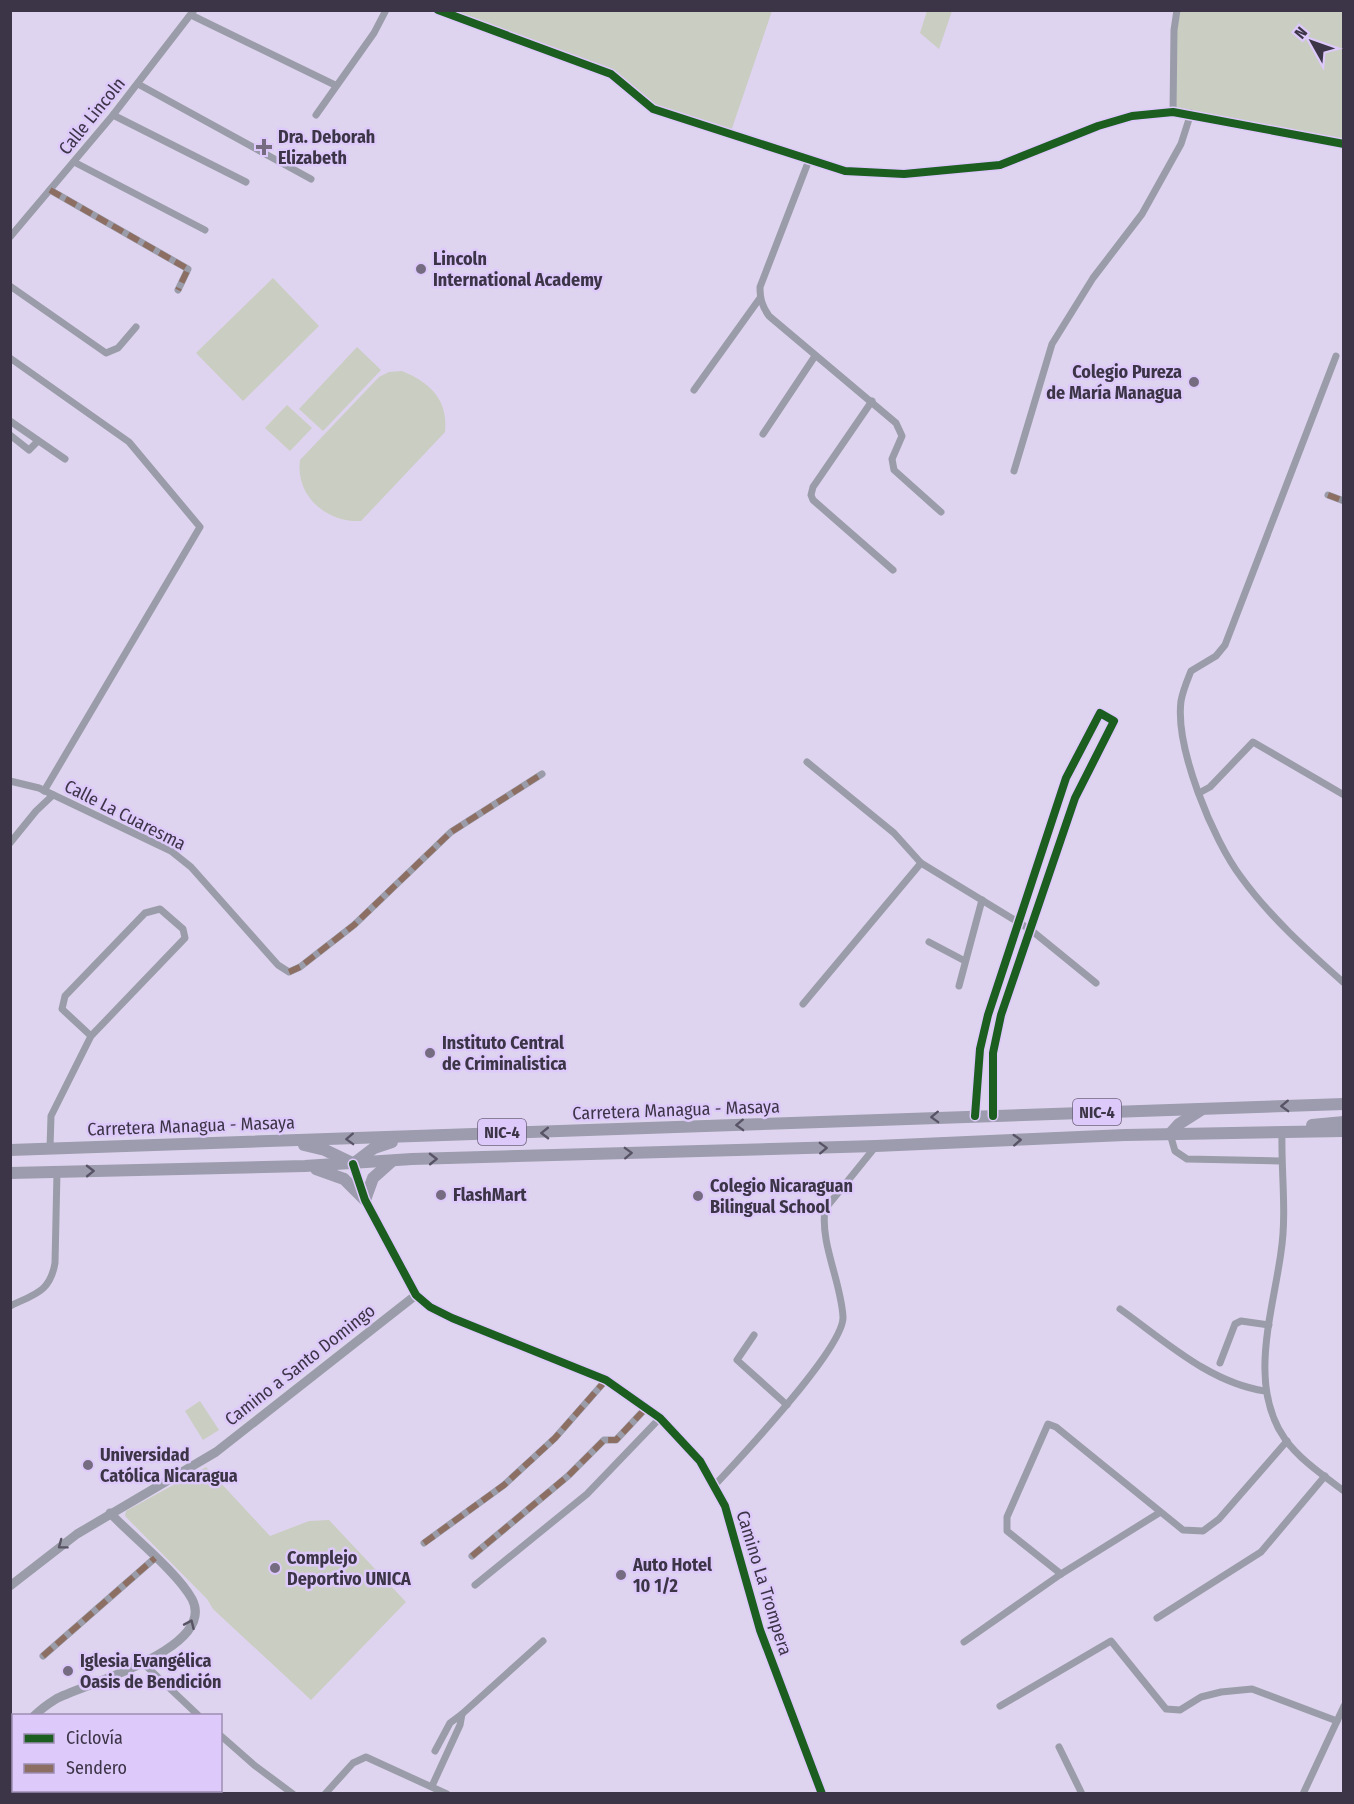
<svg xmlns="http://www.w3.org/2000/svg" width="1354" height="1804" font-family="'Fira Sans Condensed',sans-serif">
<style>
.green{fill:#cacdc1}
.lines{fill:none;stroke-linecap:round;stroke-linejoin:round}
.minor{stroke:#9a9da9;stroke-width:7}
.tertiary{stroke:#9a9da9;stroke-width:9}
.trunk{stroke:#9c9cae;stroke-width:12}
.quiet{stroke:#8d6e63;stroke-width:6;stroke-dasharray:12 6;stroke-linecap:butt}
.cycleway-casing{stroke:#ddc9fa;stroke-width:11}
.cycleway{stroke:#1b5e20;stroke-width:8}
.oneway{stroke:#595366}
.oneway2{stroke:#585464}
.poi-dot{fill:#756c82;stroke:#ddc9fa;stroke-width:2}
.labels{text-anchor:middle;stroke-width:5;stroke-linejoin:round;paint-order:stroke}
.shield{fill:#ddc9fa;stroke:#6c617d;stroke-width:1.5}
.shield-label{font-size:16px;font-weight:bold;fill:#3c3447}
.street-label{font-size:18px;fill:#3c3447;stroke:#ddc9fa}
.poi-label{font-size:18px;font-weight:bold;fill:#3c3447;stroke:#ddc9fa;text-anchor:start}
</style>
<rect width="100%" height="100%" fill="#dfd4ef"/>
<g class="green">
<polygon points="438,11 772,11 730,134 653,109 610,74"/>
<polygon points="927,11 952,11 939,49 920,33"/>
<polygon points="1177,11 1343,11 1343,144 1173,112"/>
<polygon points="273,278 319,326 243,401 196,353"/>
<polygon points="357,347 381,370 323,431 299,409"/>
<path d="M402 371C431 383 448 400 445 432L361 521C327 523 295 496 300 460L379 377 389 372Z"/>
<polygon points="287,405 312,428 290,451 265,428"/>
<polygon points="200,1401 219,1430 203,1440 185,1411"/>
<polygon points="206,1467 270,1536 309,1521 329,1520 406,1602 311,1700 213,1609 207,1599 125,1516 126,1511"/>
</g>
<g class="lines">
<g class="minor">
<polyline points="438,10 611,74 653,109 845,171 904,174 1000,165 1098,126 1132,116 1173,112 1344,144"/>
<polyline points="191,15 335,85"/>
<polyline points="138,84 311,179"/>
<polyline points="1173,112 1174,30 1177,10"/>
<polyline points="113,115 246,182"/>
<polyline points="316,115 374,33 386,10"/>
<path d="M809 160 760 287C760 299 762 306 769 316L896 423 902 436 892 459 894 470 941 512"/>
<polyline points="74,162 205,230"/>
<polyline points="50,190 188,269 178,290"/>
<polyline points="10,237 113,115 194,10"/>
<polyline points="10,286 106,353 118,348 136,327"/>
<path d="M1336 356 1225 645 1216 656 1191 671C1187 681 1183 690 1181 701 1175 748 1213 840 1241 877 1270 917 1307 950 1344 983"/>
<polyline points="10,358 129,442 200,527 44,791"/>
<polyline points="694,390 760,298"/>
<polyline points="872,401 813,487 811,495 813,500 893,570"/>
<polyline points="10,421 65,459"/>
<polyline points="763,434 815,356"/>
<polyline points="10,435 29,450 38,441"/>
<polyline points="1014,471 1052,344 1093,278 1142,214 1181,144 1191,113"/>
<polyline points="1328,495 1344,501"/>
<polyline points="807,762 894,833 921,863 1031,930 1096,983"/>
<polyline points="10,781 39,788 171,851 191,867 278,965 289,972 300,967 354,925 451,832 542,774"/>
<polyline points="1199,793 1210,787 1253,742 1344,795"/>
<polyline points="10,843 36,811 53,795"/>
<polyline points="929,942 965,961"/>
<polyline points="959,986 982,900"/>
<polyline points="803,1004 921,863"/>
<polyline points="975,1116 980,1049 988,1015 1066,778 1100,713 1114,721 1075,798 1001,1015 993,1053 993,1116"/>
<path d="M1282 1133C1281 1172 1287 1213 1281 1252 1273 1312 1247 1385 1285 1439 1299 1459 1324 1476 1344 1491"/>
<polyline points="1170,1134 1175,1151 1187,1159 1281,1161"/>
<polyline points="50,1148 51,1116 91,1036 185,938 183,929 160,909 145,913 65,996 62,1009 91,1036"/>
<path d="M10 1306C35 1294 50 1292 55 1263L57 1172"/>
<path d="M1120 1309C1165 1341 1210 1383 1265 1391"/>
<polyline points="754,1335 737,1360 787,1405"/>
<polyline points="1220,1363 1235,1324 1241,1321 1269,1325"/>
<path d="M714 1486C739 1459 844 1348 843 1317 841 1281 820 1244 825 1209L876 1146"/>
<polyline points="424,1543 504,1485 555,1438 606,1380"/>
<polyline points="472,1556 568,1476 604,1440 616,1440 646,1408"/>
<polyline points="1061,1574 1007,1531 1007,1517 1048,1424 1056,1427 1183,1530 1203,1531 1219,1519 1287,1441"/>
<polyline points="475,1585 587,1494 660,1418"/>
<polyline points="1157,1618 1261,1552 1325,1476"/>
<polyline points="964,1642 1061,1574 1159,1513"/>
<polyline points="43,1656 155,1558"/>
<polyline points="143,1663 199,1716"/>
<polyline points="1000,1706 1111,1641 1166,1709 1180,1710 1201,1697 1221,1692 1252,1689 1337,1721"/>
<polyline points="220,1735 254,1765 293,1794"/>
<polyline points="1059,1747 1082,1794"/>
<polyline points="435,1751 450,1723 462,1714"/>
<polyline points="432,1786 460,1725 462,1714 543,1641"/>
<polyline points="325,1794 353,1763 366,1757 447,1794"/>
<polyline points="1303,1794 1344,1706"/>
</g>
<g class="tertiary">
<polyline points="353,1164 365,1200 416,1295 430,1307 452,1318 606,1380 660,1418 700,1461 725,1506 760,1630 822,1794"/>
<polyline points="10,1586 77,1534 216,1452 416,1295"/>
<path d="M34 1716C41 1709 48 1704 56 1699 84 1684 218 1649 192 1599 178 1573 132 1536 110 1513"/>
<polyline points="10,1737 14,1735"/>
</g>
<g class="trunk">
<polyline points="1312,1125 1344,1122"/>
<polyline points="1170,1134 1179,1124 1201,1110"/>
<polyline points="304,1145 325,1150 352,1163"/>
<polyline points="10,1150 1344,1104"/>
<polyline points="353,1164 374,1148 392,1142"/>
<polyline points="316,1169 344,1179 365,1200 373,1178 392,1161"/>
<polyline points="10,1173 305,1166 412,1159 876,1146 1125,1135 1344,1131"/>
</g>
<g class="quiet">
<polyline points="50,190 188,269 178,290"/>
<polyline points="1328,495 1344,501"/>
<polyline points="289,972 300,967 354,925 451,832 542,774"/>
<polyline points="424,1543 504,1485 555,1438 606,1380"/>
<polyline points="472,1556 568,1476 604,1440 616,1440 646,1408"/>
<polyline points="43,1656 155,1558"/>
</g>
<g class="cycleway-casing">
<g id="cycleway">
<polyline points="438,10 611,74 653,109 845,171 904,174 1000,165 1098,126 1132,116 1173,112 1344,144"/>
<polyline points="975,1116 980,1049 988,1015 1066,778 1100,713 1114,721 1075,798 1001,1015 993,1053 993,1116"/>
<polyline points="353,1164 365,1200 416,1295 430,1307 452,1318 606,1380 660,1418 700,1461 725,1506 760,1630 822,1794"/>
</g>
</g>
<use href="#cycleway" class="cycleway"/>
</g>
<defs><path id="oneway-chevron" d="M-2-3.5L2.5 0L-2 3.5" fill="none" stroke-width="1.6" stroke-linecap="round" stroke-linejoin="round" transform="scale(1.5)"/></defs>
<g class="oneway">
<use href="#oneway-chevron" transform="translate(1285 1106) rotate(178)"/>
<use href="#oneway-chevron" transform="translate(935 1117) rotate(178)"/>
<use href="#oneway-chevron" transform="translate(740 1125) rotate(178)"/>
<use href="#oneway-chevron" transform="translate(545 1133) rotate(179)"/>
<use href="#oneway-chevron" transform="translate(350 1139) rotate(178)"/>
<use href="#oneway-chevron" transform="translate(1017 1140) rotate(-3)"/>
<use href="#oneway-chevron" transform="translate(823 1148) rotate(-2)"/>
<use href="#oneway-chevron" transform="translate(628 1153) rotate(-2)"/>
<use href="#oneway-chevron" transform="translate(433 1159) rotate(-1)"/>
<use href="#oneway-chevron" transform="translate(90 1171) rotate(-1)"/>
</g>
<g class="oneway2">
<use href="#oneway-chevron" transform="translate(62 1545) rotate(143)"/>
<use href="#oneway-chevron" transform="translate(190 1624) rotate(-66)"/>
</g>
<g class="poi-dot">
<path d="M261 138h6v6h6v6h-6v6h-6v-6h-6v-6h6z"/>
<circle cx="421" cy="269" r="6"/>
<circle cx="1194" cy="382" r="6"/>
<circle cx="430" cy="1053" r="6"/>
<circle cx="441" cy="1195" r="6"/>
<circle cx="698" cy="1196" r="6"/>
<circle cx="88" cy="1465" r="6"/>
<circle cx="275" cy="1568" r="6"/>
<circle cx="621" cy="1575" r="6"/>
<circle cx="68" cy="1671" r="6"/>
</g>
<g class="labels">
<g class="shield">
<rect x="1073" y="1099" width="48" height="26" rx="4.5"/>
<rect x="478" y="1119" width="48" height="26" rx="4.5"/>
</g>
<g class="shield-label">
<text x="1097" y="1118">NIC-4</text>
<text x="502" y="1138">NIC-4</text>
</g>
<g class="street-label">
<text transform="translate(92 116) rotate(-51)" y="6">Calle Lincoln</text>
<text transform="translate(125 815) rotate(27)" y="6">Calle La Cuaresma</text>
<text transform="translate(676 1110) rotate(-2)" y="6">Carretera Managua - Masaya</text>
<text transform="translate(191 1126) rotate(-2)" y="6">Carretera Managua - Masaya</text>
<text transform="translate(300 1365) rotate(-38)" y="6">Camino a Santo Domingo</text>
<text transform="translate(764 1583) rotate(73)" y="6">Camino La Trompera</text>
</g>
<g class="poi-label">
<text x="278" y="143">Dra. Deborah<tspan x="278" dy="21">Elizabeth</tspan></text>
<text x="433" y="265">Lincoln<tspan x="433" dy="21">International Academy</tspan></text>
<text x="1182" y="378" text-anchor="end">Colegio Pureza<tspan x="1182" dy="21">de María Managua</tspan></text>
<text x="442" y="1049">Instituto Central<tspan x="442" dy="21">de Criminalistica</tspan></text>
<text x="710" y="1192">Colegio Nicaraguan<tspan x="710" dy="21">Bilingual School</tspan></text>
<text x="453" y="1201">FlashMart</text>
<text x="100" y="1461">Universidad<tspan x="100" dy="21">Católica Nicaragua</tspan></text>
<text x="287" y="1564">Complejo<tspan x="287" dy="21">Deportivo UNICA</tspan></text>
<text x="633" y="1571">Auto Hotel<tspan x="633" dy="21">10 1/2</tspan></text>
<text x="80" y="1667">Iglesia Evangélica<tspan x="80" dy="21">Oasis de Bendición</tspan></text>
</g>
</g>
<rect width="1354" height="1804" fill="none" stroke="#3c3447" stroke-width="24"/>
<rect x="12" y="1714" width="210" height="78" fill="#ddc9fa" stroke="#9d8db2" stroke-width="1.5"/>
<rect x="24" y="1734" width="30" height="9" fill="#1b5e20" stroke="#9d8db2" stroke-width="1.5"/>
<text x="66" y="1744" font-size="18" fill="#3c3447">Ciclovía</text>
<rect x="24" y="1764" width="30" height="9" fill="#8d6e63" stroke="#9d8db2" stroke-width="1.5"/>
<text x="66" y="1774" font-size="18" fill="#3c3447">Sendero</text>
<g transform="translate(1312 42) rotate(310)" stroke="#ddc9fa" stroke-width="4.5" paint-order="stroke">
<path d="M0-4.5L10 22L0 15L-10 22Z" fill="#3c3447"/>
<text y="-9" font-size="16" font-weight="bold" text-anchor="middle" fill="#3c3447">N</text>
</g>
</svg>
